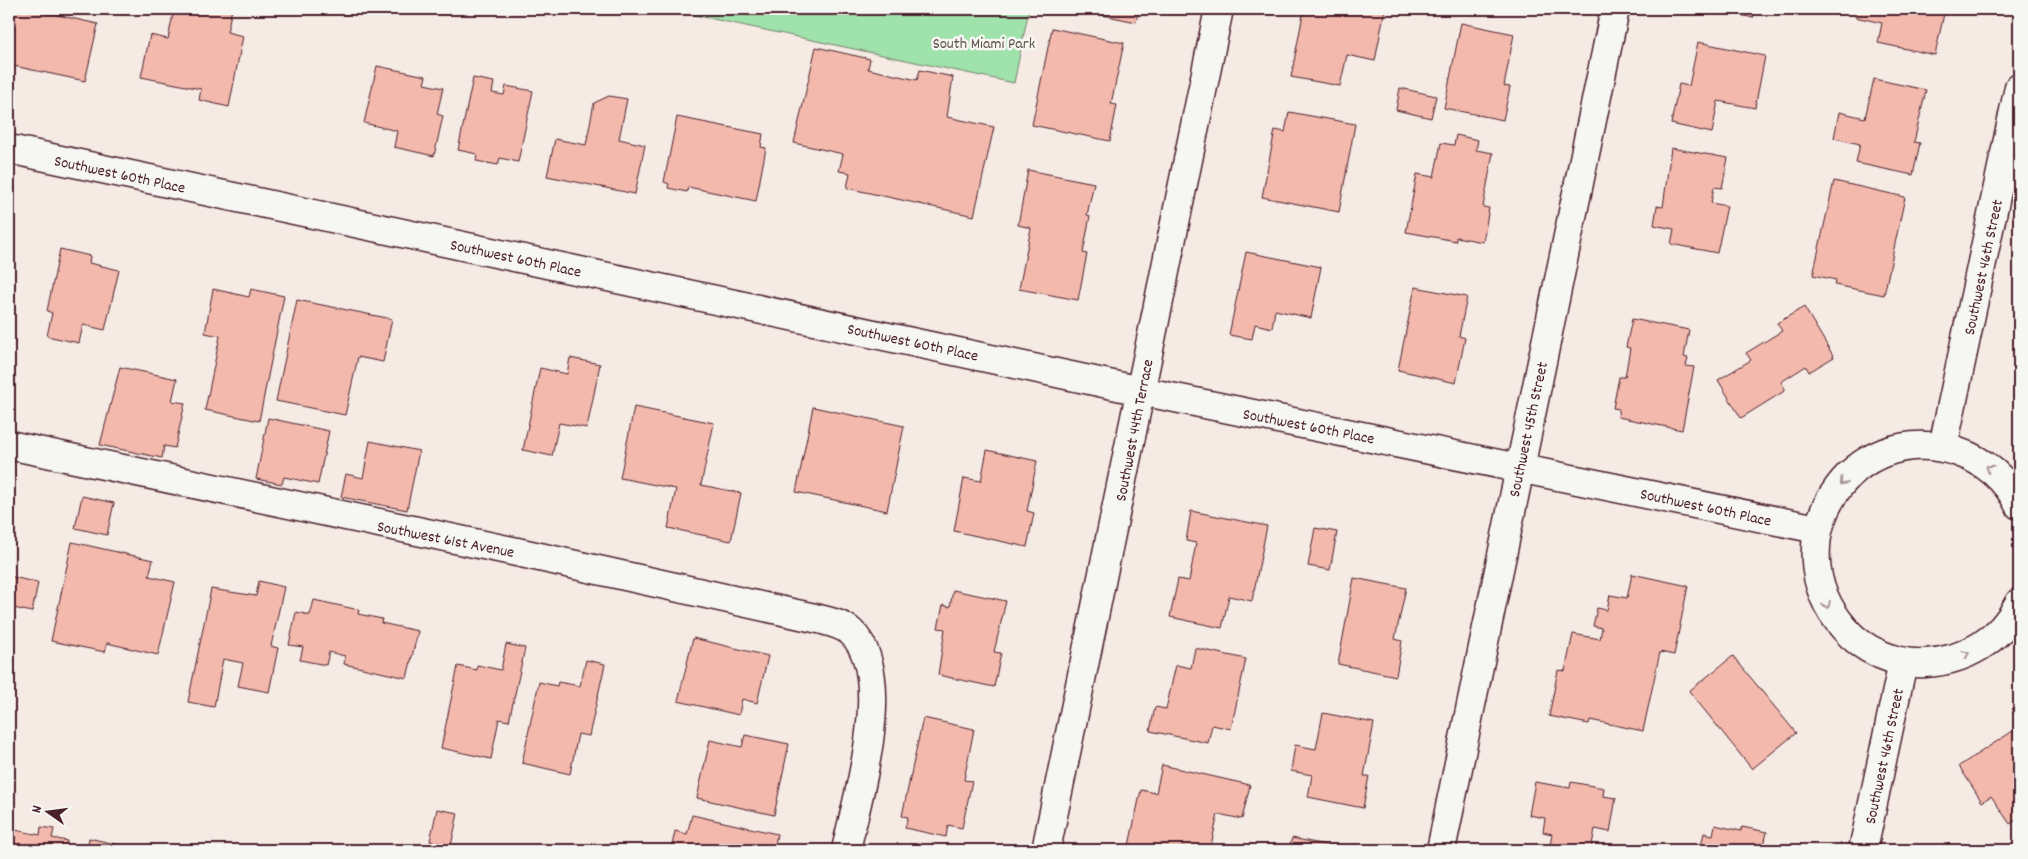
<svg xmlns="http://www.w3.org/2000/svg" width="2028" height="859" font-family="Dekko,sans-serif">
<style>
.park{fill:#a0e2ac;stroke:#75806c}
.building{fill:#f3b9ad;stroke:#4a1f2b}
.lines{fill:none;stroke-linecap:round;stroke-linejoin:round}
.minor-casing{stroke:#4a1f2b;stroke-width:31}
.minor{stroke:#f6f6f2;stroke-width:28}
.oneway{stroke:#a99598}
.labels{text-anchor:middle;stroke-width:5;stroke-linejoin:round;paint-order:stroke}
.park-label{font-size:16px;fill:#60504b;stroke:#f6f6f2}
.street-label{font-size:16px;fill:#4a1f2b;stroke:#f6f6f2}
</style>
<rect width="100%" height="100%" fill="#f5eae4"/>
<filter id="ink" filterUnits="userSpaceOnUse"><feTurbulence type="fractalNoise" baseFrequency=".02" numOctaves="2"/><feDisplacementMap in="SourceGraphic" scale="10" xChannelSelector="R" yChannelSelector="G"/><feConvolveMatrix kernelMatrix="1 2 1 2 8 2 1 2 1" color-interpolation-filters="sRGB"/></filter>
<g filter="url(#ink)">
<polygon class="park" points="666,9 1029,9 1014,83"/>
<g class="building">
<polygon points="9,9 30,9 98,24 85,81 9,65"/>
<polygon points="174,9 232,9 227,32 243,36 229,107 199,100 201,89 141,77 150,35 168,39"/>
<polygon points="315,9 349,9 347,15"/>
<polygon points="1075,9 1139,9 1136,22"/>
<polygon points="1304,9 1314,11 1315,9 1385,9 1375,61 1347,55 1340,86 1291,77"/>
<polygon points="1715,9 1755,9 1753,18"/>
<polygon points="1856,9 1945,9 1935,55 1878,43 1882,23 1855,17"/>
<polygon points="1461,23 1514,34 1504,86 1510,87 1503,120 1444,108"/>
<polygon points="1052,28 1124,43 1111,104 1117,105 1110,141 1032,125"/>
<polygon points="1698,42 1765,56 1755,108 1718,101 1712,133 1671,124 1679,84 1689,86"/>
<polygon points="816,47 870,59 868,69 890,74 917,80 920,70 953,77 947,117 994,127 974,216 847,188 850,173 839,171 843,154 794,143"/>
<polygon points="377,66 426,76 424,84 443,88 437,114 443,116 434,156 394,147 397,131 364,123"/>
<polygon points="473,78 494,82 492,93 504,95 506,86 533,91 518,162 500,158 498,165 476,161 477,154 458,150"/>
<polygon points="1874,79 1926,90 1914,142 1920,143 1913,175 1856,163 1860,144 1834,138 1839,112 1865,118"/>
<polygon points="1400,88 1436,96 1431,118 1396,110"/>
<polygon points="609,96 627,99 619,139 645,145 635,194 547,176 555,139 586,145 594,103"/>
<polygon points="1289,112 1355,124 1339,212 1262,197 1275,130 1285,132"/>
<polygon points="677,117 763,134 761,147 766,148 756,201 688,187 687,192 668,188 669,184 664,182"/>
<polygon points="1456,135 1478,140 1476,150 1493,153 1483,207 1489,208 1483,242 1456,237 1456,241 1406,232 1417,174 1434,177 1441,143 1454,145"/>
<polygon points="1671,148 1728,158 1722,188 1714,187 1711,203 1727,206 1717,253 1671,244 1674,229 1654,225 1657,206 1663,207"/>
<polygon points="1028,170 1094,183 1087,215 1090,216 1083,253 1087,254 1078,300 1019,289 1031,228 1018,225"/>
<polygon points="1834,181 1905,197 1884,295 1835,285 1836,280 1813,275"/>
<polygon points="60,249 90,256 89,263 119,270 105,330 83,325 79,343 47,336 52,313 47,311"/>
<polygon points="1246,252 1321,267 1311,318 1275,310 1272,328 1255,324 1252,339 1229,335"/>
<polygon points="1415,287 1467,297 1459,336 1465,338 1456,383 1398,370"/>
<polygon points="213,289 249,297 251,289 284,296 259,421 205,410 220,336 205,333"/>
<polygon points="297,300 392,319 383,362 358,357 345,415 276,401"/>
<polygon points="1804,307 1834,357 1809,372 1806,366 1781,382 1786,390 1741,418 1718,380 1751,360 1746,353 1782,331 1777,323"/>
<polygon points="1632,319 1689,330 1684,357 1688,358 1686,366 1694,367 1682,430 1618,417 1619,409 1613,408 1619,377 1625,377 1630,348 1626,347"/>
<polygon points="570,358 600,364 587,428 559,423 552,456 523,450 540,368 567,374"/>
<polygon points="120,367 177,379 172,401 185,403 175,448 164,446 162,458 100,445"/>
<polygon points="634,407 714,423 701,485 741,493 731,541 668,528 676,489 620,478"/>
<polygon points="813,407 904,426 887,511 796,492"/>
<polygon points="268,418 329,431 318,484 284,477 282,484 256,479"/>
<polygon points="370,441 419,451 407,510 341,497 346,474 363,478"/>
<polygon points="987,450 1037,461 1027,511 1034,513 1027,547 954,531 964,478 981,481"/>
<polygon points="82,496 114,503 107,535 75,528"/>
<polygon points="1191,511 1267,526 1252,601 1229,596 1222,628 1170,617 1178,579 1189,581 1196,543 1186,541"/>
<polygon points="1315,528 1337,532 1330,570 1308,566"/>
<polygon points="72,542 153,560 149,576 175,582 158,655 107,643 105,652 51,641"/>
<polygon points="1632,574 1688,586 1674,655 1660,652 1643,731 1590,720 1589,724 1549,716 1558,670 1565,671 1573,634 1600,639 1602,628 1593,626 1597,608 1607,610 1610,595 1627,598"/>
<polygon points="9,576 38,583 32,612 9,607"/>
<polygon points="1354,578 1406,588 1395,639 1402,641 1396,676 1338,664"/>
<polygon points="259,581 284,587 271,646 278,648 269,692 238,686 243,663 223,659 214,707 188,702 211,589 256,596"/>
<polygon points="953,590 1006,601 994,652 1001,653 994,687 938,675 945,629 938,628 943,605 950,607"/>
<polygon points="314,600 359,610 358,614 382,619 381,623 418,631 407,678 344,664 345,656 329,652 326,665 300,660 303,647 289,645 296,612 310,615"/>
<polygon points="693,638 768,656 757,703 742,699 739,715 678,701"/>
<polygon points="506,644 525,648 509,721 499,719 491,759 441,748 458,666 477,670 477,665 501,670"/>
<polygon points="1195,648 1246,659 1231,729 1212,725 1208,743 1150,731 1155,707 1166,709 1176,665 1191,668"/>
<polygon points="1733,656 1796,733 1752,769 1689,691"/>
<polygon points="586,660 605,664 589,736 578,734 570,774 522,763 539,682 557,686 558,682 580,686"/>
<polygon points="1323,713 1374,723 1364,776 1369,776 1363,808 1308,797 1312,775 1291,771 1295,745 1316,749"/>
<polygon points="923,718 974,729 964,780 972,781 962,828 948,825 946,837 905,828 908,817 902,816"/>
<polygon points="2019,727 2019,818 2010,824 1991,796 1982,802 1959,766"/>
<polygon points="745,735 789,744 774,815 697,798 710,740 742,747"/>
<polygon points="1162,765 1250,785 1242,819 1218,814 1210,850 1128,850 1141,790 1156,793"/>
<polygon points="1535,782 1570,788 1571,782 1604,788 1603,796 1616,798 1610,832 1595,829 1591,850 1557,850 1558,847 1550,846 1552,834 1543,832 1545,818 1529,815"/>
<polygon points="437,809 458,813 451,846 430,841"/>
<polygon points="692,815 777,834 774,850 671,850 675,831 687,834"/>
<polygon points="1715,825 1741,831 1742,827 1767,832 1763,850 1700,850 1704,833 1713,835"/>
<polygon points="41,827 54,829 52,838 67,841 65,850 9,850 10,829 40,835"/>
<polygon points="89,838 136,849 136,850 87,850"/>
<polygon points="1292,838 1344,849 1344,850 1289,850"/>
</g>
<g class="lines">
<g class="minor-casing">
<g id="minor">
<polyline points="9,149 1141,391 1817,529"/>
<path d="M9 445 517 552 819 619C830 622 842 624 851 632 896 673 857 798 846 850"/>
<polyline points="1943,447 2019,87"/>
<path d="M2019 505C2007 480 1985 461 1958 452 1850 416 1771 544 1844 628 1862 650 1896 665 1925 663 1965 661 2001 640 2019 603"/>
<polyline points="1046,850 1219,9"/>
<polyline points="1441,850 1615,9"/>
<polyline points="1863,850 1903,662"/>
</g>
</g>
<use href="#minor" class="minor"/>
</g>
<defs><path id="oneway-chevron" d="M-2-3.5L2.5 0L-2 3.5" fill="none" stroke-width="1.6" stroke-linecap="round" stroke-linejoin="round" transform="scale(1.25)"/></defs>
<g class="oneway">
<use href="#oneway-chevron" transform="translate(1989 468) rotate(-145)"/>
<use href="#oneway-chevron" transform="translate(1843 482) rotate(131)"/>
<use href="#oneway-chevron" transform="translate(1827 605) rotate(65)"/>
<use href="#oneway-chevron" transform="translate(1966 654) rotate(-24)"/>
</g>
</g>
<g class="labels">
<g class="park-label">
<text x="984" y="48">South Miami Park</text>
</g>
<g class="street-label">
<text transform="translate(120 173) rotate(12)" y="6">Southwest 60th Place</text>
<text transform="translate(516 257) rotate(12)" y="6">Southwest 60th Place</text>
<text transform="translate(1982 267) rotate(-78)" y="6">Southwest 46th Street</text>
<text transform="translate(913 341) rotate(12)" y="6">Southwest 60th Place</text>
<text transform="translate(1309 425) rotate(11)" y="6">Southwest 60th Place</text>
<text transform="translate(1527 429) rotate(-78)" y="6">Southwest 45th Street</text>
<text transform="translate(1133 430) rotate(-79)" y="6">Southwest 44th Terrace</text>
<text transform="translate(1706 506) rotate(12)" y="6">Southwest 60th Place</text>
<text transform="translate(446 538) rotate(11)" y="6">Southwest 61st Avenue</text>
<text transform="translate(1883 756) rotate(-78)" y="6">Southwest 46th Street</text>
</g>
</g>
<rect width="2028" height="859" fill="none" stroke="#f6f6f2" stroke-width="30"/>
<rect x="15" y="15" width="1998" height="829" fill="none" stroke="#4a1f2b" stroke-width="2" filter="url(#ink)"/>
<g transform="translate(48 812) rotate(284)" stroke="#f6f6f2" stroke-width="4" paint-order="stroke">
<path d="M0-4L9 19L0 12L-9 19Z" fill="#4a1f2b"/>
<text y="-8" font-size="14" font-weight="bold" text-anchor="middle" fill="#4a1f2b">N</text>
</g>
</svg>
